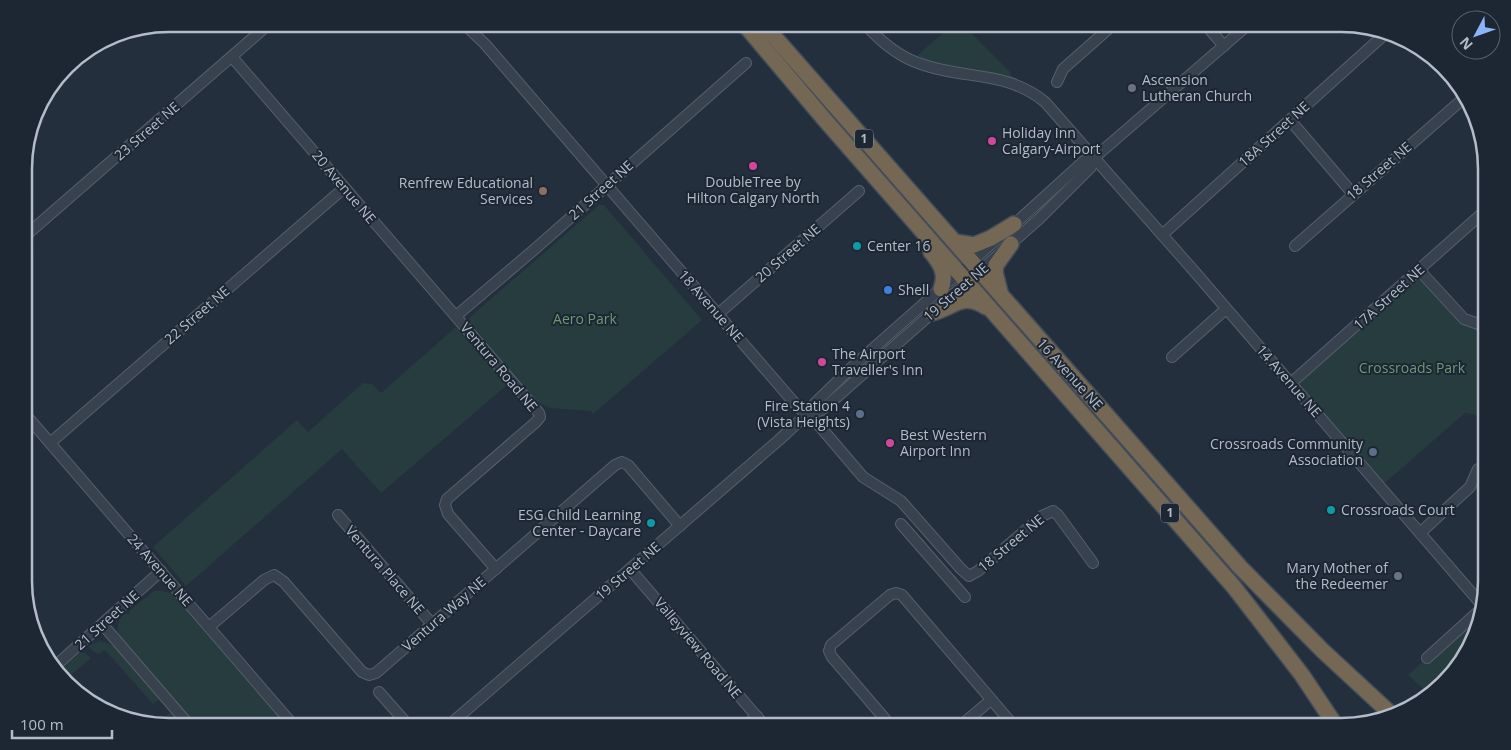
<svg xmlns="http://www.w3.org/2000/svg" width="1511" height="750" font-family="'Open Sans',sans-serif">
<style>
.green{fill:#263c3f}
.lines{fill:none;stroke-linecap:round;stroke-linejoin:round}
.minor-casing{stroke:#565f6c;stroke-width:12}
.highway-casing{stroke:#434c59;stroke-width:18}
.minor{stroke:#38414e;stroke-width:10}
.highway{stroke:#746855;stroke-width:15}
.worship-dot{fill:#6b7280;stroke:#1d2633;stroke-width:2}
.hotel-dot{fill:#d1479c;stroke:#1d2633;stroke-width:2}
.education-dot{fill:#8d6e63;stroke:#1d2633;stroke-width:2}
.culture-dot{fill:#0f9aa8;stroke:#1d2633;stroke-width:2}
.shop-dot{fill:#3f7fe0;stroke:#1d2633;stroke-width:2}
.service-dot{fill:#5c6f8a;stroke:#1d2633;stroke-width:2}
.labels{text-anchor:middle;stroke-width:4;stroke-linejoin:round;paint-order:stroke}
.shield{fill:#1d2633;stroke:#878f9c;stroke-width:1}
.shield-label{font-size:12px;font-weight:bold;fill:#b4bcc9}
.poi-label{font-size:14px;fill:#b4bcc9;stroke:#1d2633;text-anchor:start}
.street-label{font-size:14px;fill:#b4bcc9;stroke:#1d2633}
.park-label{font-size:14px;fill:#6b9a76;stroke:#1d2633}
.rim{fill:none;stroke:#b4bcc9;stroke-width:2.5}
</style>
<rect width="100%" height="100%" fill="#242f3e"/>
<g class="green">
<polygon points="953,24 962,24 1009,71 1016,84 911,61"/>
<polygon points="599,205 604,205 702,320 593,414 591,411 550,408 536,401 471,325 469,318"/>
<polygon points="1419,270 1453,309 1487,327 1487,417 1465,413 1380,487 1291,383"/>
<polygon points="456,327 507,385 381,493 342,449 186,586 153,547 297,420 308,432 363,383 372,384 381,393"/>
<path d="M154 591H163L173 594 286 726H196L121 639C116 630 117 618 126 613L128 615 130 613 129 611Z"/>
<polygon points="1480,610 1472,645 1429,694 1408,675"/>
<polygon points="99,641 108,643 114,647 159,699 153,704 105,650 98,654 94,652 88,646"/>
<polygon points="82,651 91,658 66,679 57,672"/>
<path d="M170 713 182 726C174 726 165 728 159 721Z"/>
</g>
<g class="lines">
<g class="minor-casing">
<g id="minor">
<polyline points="464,24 485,44 797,406 817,423 863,477 901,501 961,569 969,576 978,571 1042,516 1053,511 1058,515 1093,563"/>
<path d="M865 24C880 41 899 57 921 64 965 80 1006 70 1045 102L1194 271 1482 605"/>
<polyline points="1205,24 1224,46"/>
<polyline points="232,57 539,413 540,417 536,422 447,499 445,505 448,514 496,569"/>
<polyline points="1057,82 1063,69 1114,24"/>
<polyline points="1290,120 1353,194"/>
<polyline points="1009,229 1084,161 1095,157 1102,151 1249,24"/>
<polyline points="1162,235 1385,34"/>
<polyline points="24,237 269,24"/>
<polyline points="1295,246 1464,98"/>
<polyline points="1419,270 1464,319 1487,327"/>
<polyline points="718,314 859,191"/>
<polyline points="456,316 536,248 746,63"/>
<polyline points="1172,357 1226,309"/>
<polyline points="1291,383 1486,210"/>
<polyline points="25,414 294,726"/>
<polyline points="807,414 822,410 1039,219 1091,167 1095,157"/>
<polyline points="50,443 344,188"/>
<polyline points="338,515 432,624"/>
<polyline points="901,524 965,597"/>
<polyline points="1420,533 1470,487 1478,469"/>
<polyline points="630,569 765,726"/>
<polyline points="103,625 190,726"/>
<polyline points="209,627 264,580 274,575 284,582 362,672 369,675 376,673 615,465 622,462 628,465 680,526"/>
<polyline points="1427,658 1480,610"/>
<polyline points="53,668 161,571"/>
<polyline points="379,692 409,726"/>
<polyline points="448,726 779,440 807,414 815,403 851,368 998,238"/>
<polyline points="745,726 757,716"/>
<polyline points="891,726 832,657 829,651 831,645 890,595 896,593 902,595 1014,726"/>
<polyline points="960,726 991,700"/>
</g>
</g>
<g class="highway-casing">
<g id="highway">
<polyline points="744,24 825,120 1234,587 1302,675 1336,726"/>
<polyline points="763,24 1240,567 1323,651 1390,713"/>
<polyline points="955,242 974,245 991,238 1014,224"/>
<path d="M931 252C941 264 947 274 941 289"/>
<polyline points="1000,292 995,272 996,265 1011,244"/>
<path d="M932 313C955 307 962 292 986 307"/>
</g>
</g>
<use href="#minor" class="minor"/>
<use href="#highway" class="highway"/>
</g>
<g class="worship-dot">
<circle cx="1132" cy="88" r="5"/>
<circle cx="1398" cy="576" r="5"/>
</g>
<g class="hotel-dot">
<circle cx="992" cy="141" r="5"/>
<circle cx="753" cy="166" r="5"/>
<circle cx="822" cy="362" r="5"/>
<circle cx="890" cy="443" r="5"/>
</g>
<circle class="education-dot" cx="543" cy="191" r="5"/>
<g class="culture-dot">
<circle cx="857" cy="246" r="5"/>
<circle cx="1331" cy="510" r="5"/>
<circle cx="651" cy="523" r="5"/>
</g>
<circle class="shop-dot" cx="888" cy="290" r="5"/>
<g class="service-dot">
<circle cx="860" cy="414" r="5"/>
<circle cx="1373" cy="452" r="5"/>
</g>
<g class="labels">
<g class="shield">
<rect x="855" y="129.5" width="18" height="19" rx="4"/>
<rect x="1161" y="503.5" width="18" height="19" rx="4"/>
</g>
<g class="shield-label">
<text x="864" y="143">1</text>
<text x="1170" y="517">1</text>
</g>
<g class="poi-label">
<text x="1142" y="85">Ascension<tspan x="1142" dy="16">Lutheran Church</tspan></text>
<text x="1002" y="138">Holiday Inn<tspan x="1002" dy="16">Calgary-Airport</tspan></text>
<text x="753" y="187" text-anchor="middle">DoubleTree by<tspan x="753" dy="16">Hilton Calgary North</tspan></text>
<text x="533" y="188" text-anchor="end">Renfrew Educational<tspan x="533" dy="16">Services</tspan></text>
<text x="867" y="251">Center 16</text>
<text x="898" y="295">Shell</text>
<text x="832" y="359">The Airport<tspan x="832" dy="16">Traveller's Inn</tspan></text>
<text x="850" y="411" text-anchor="end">Fire Station 4<tspan x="850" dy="16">(Vista Heights)</tspan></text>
<text x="900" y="440">Best Western<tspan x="900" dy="16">Airport Inn</tspan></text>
<text x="1363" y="449" text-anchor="end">Crossroads Community<tspan x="1363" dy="16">Association</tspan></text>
<text x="1341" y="515">Crossroads Court</text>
<text x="641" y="520" text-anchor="end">ESG Child Learning<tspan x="641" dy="16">Center - Daycare</tspan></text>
<text x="1388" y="573" text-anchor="end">Mary Mother of<tspan x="1388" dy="16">the Redeemer</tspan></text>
</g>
<g class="street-label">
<text transform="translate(147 131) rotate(-41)" y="5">23 Street NE</text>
<text transform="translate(1274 134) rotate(-42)" y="5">18A Street NE</text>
<text transform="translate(1379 171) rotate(-41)" y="5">18 Street NE</text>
<text transform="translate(344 187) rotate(50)" y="5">20 Avenue NE</text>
<text transform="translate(601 190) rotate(-42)" y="5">21 Street NE</text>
<text transform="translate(788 253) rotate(-41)" y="5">20 Street NE</text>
<text transform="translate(956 292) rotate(-41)" y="5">19 Street NE</text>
<text transform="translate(1389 297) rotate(-42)" y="5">17A Street NE</text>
<text transform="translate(711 306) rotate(49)" y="5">18 Avenue NE</text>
<text transform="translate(197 315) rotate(-41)" y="5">22 Street NE</text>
<text transform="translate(499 367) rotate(50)" y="5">Ventura Road NE</text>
<text transform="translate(1070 374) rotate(48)" y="5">16 Avenue NE</text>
<text transform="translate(1289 381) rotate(49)" y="5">14 Avenue NE</text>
<text transform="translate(1011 543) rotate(-40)" y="5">18 Street NE</text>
<text transform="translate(160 570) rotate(49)" y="5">24 Avenue NE</text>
<text transform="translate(385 570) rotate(49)" y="5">Ventura Place NE</text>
<text transform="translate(628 571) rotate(-41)" y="5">19 Street NE</text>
<text transform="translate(444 614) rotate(-41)" y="5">Ventura Way NE</text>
<text transform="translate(107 620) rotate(-42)" y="5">21 Street NE</text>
<text transform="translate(698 648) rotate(50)" y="5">Valleyview Road NE</text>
</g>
<g class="park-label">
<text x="585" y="324">Aero Park</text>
<text x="1412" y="373">Crossroads Park</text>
</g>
</g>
<path d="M0 0H1511V750H0ZM169 32H1341A137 137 0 0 1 1478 169V581A137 137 0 0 1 1341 718H169A137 137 0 0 1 32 581V169A137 137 0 0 1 169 32Z" fill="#1d2633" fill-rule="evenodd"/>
<path class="rim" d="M169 32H1341A137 137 0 0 1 1478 169V581A137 137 0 0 1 1341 718H169A137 137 0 0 1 32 581V169A137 137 0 0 1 169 32Z"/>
<g transform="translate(1476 35) rotate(229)"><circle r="24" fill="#1d2633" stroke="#59626f"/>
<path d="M0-4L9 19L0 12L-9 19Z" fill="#8ab4f8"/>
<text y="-8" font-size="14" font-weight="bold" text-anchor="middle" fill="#b4bcc9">N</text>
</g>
<path d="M12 730v8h100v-8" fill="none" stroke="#b4bcc9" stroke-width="2.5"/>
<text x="20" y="730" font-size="15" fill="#b4bcc9" stroke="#1d2633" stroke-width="4" paint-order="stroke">100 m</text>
</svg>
